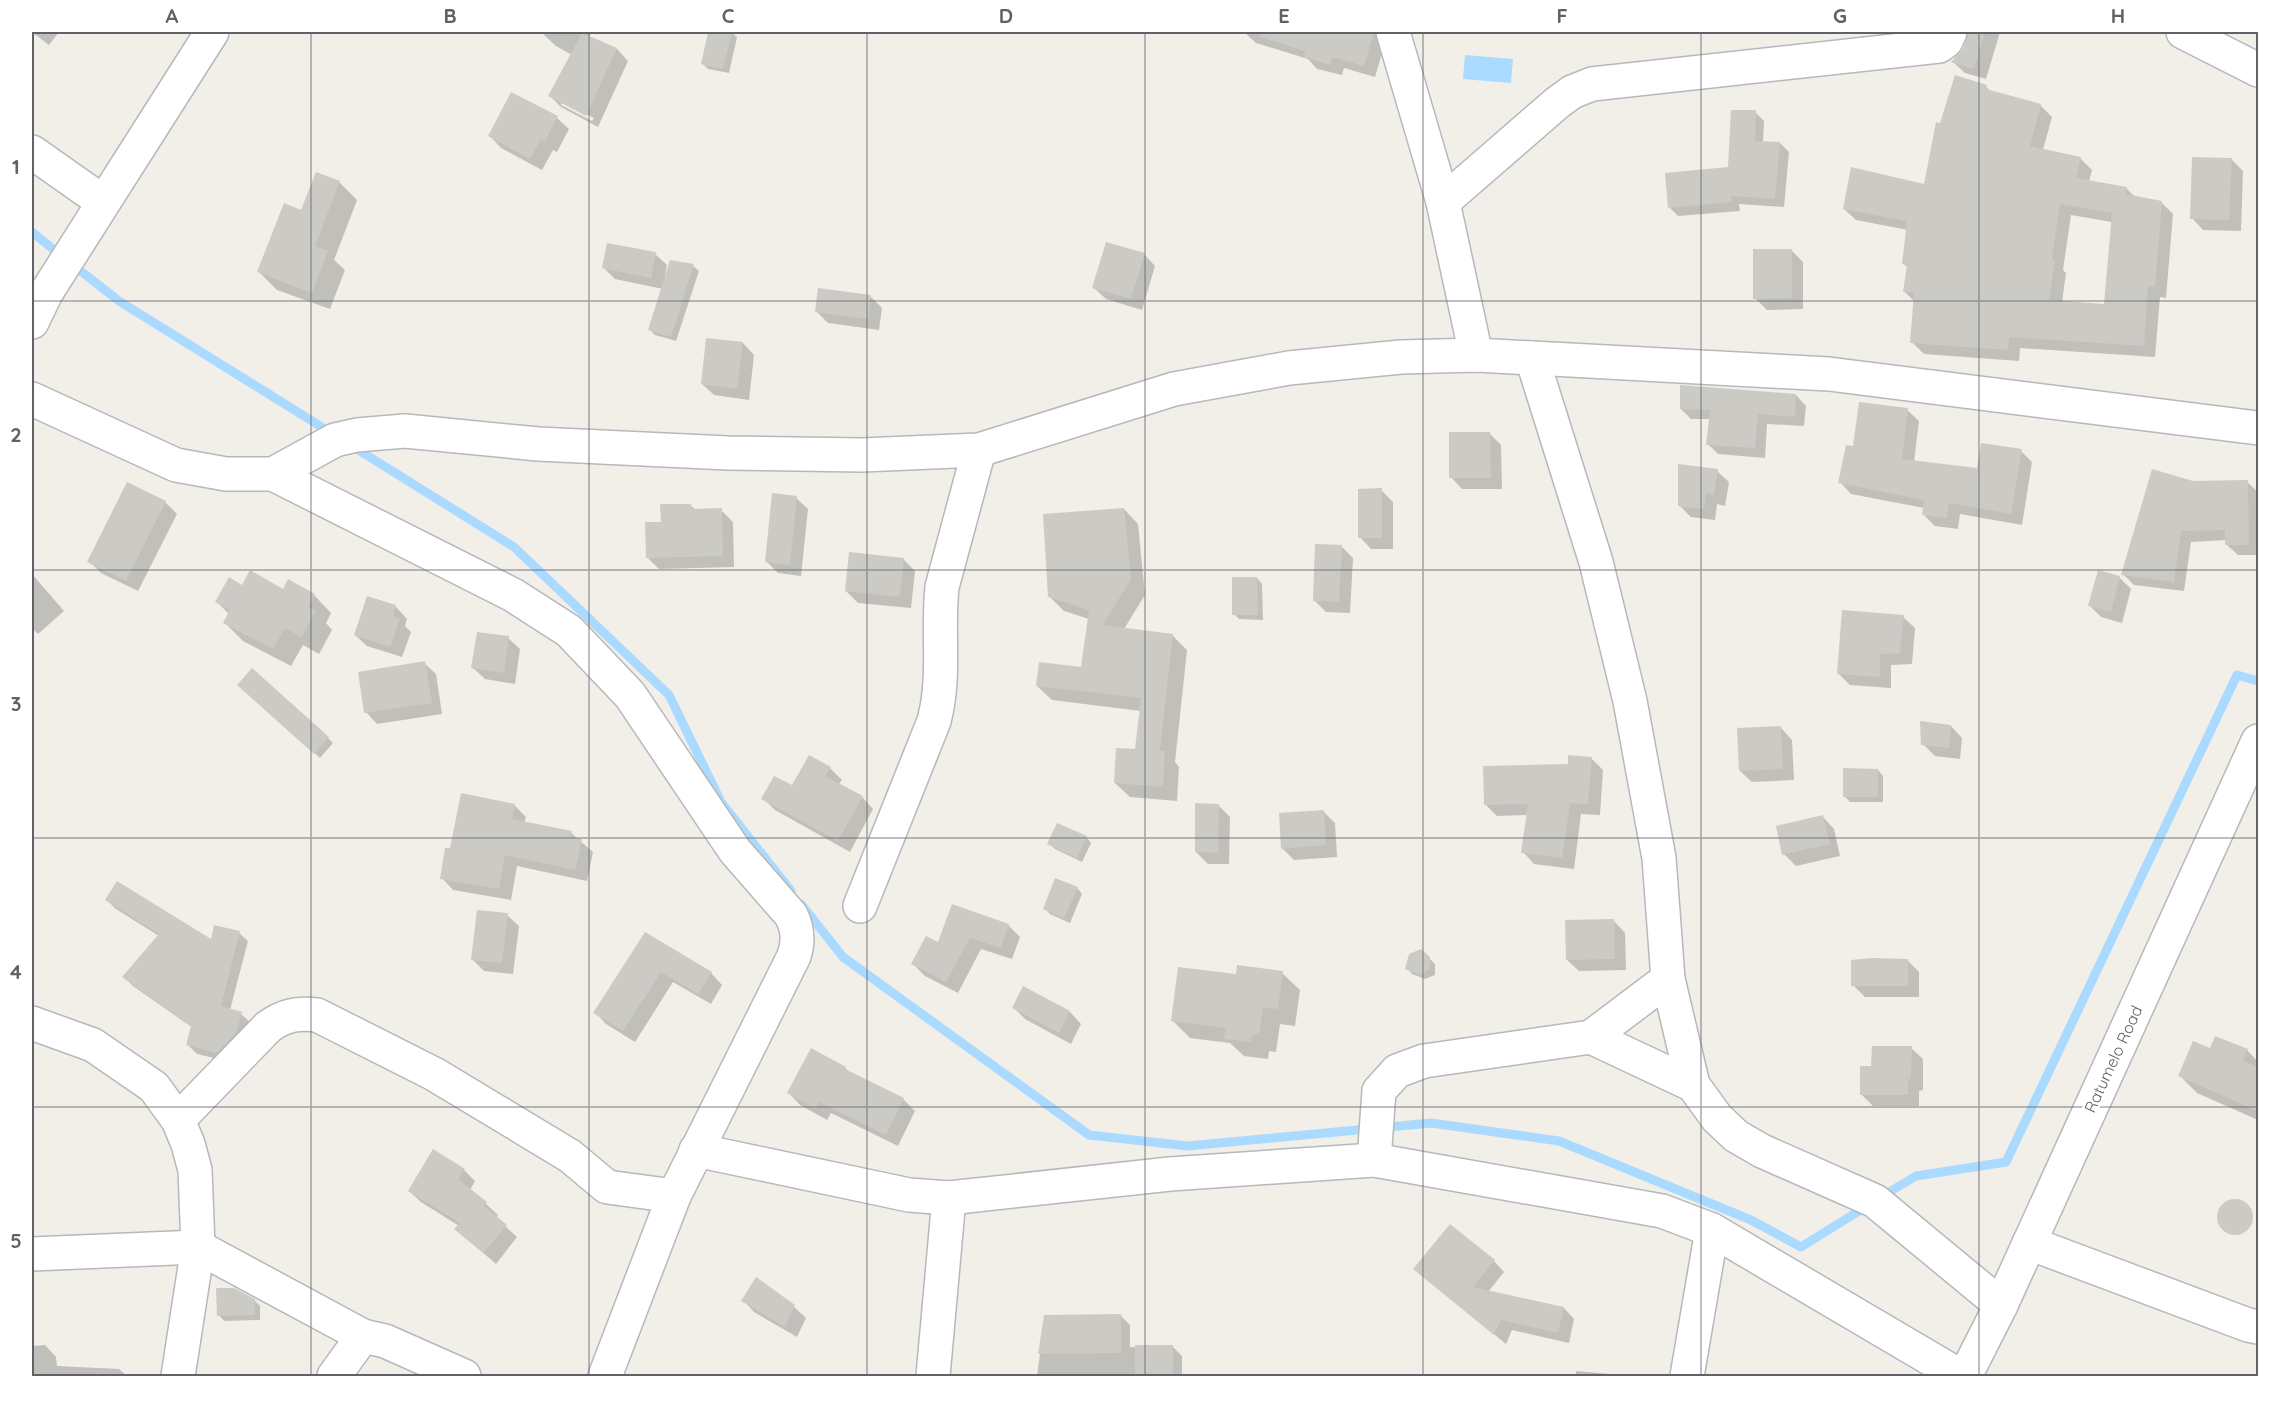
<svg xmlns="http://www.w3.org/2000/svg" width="2290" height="1408" font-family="Quicksand,sans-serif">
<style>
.water{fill:#aadaff}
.shadow{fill:#0003;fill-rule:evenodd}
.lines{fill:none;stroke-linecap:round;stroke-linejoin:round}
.stream{stroke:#aadaff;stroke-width:9}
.building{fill:#cccac5;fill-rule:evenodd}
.minor-casing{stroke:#b5b8bc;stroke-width:36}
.minor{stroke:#fff;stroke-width:33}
.grid{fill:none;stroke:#5f6368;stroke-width:1.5;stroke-opacity:0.55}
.labels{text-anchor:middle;stroke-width:5;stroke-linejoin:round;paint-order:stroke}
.street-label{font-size:16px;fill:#5f6368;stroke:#fff}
.neatline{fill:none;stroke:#5f6368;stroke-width:2}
.grid-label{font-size:20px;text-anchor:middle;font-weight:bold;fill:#5f6368}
</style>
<rect width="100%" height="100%" fill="#f1efe8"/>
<polygon class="water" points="1465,55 1513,59 1511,83 1463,79"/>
<g class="shadow">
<polygon points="32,32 59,32 49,45"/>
<path d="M546 32H592L589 37 617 49 628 61 598 127 561 107 550 96 572 55 556 46 544 35ZM561 101 594 118 592 121 561 105Z"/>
<polygon points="710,32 731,32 737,37 729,73 708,69 703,64"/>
<polygon points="1244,32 1372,32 1385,43 1375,77 1344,68 1342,75 1317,69 1308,59 1256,43"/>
<polygon points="1970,32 2000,32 1986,79 1965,73 1953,62 1964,50"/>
<path d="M1986 87 1991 92 2041 106 2052 117 2043 150 2080 158 2092 170 2089 181 2126 188 2136 198 2161 202 2173 214 2166 298 2160 297 2155 357 2020 348 2019 361 1924 354 1912 342 1915 302 1904 291 1908 268 1903 263 1908 230 1856 220 1844 209 1926 186 1941 125ZM2071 215 2112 222 2105 306 2062 302 2066 273 2063 270Z"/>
<polygon points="512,94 557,118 569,129 557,152 553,150 542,170 501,148 490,136"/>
<polygon points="1755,112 1764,121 1763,143 1780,143 1789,152 1784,207 1739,204 1740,211 1678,216 1670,208 1730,169"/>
<polygon points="2231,159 2243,171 2241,231 2203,230 2192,218"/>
<polygon points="339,182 357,200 334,260 345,270 330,309 277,290 259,272 302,212"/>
<polygon points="1791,250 1803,262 1803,309 1767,310 1755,298"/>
<polygon points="655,254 667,265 665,275 693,266 699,271 676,341 655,335 650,330 663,289 615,279 603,267"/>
<polygon points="1144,254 1155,266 1142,310 1106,299 1094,288"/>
<polygon points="870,296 882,308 879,330 828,323 816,311"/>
<polygon points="743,343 754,355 749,400 714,395 702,384"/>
<polygon points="1796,395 1806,406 1804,426 1767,424 1765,458 1718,454 1708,444 1710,419 1691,419 1681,409"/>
<polygon points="1907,410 1919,421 1914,462 1978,470 2021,451 2032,462 2022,525 1960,514 1958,529 1935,526 1923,514 1924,508 1851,494 1840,482 1855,448"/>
<polygon points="1489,433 1501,445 1502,489 1462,489 1451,477"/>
<polygon points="1717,471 1729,482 1725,506 1717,504 1715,520 1691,517 1679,505"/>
<polygon points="2193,482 2247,482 2258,492 2258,555 2238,555 2227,545 2227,540 2191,542 2184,591 2134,585 2123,574"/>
<polygon points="1381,490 1393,502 1393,549 1371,549 1360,537"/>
<polygon points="796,498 808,509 801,576 778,573 766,561"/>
<polygon points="165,502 177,514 138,591 101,573 89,561"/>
<polygon points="690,505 696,510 721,510 733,522 734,567 659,569 647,557 663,523"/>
<polygon points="1124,509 1138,524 1145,595 1124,629 1172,635 1187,650 1175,762 1179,767 1177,801 1130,797 1115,783 1137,751 1141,711 1052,700 1037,686 1082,669 1089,619 1064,611 1049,596"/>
<polygon points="1341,546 1353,558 1350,613 1326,612 1314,600"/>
<polygon points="903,559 915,571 911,608 858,603 846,591"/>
<polygon points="32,574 64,611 38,634 32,628"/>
<polygon points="1257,578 1262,584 1263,620 1239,619 1234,614"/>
<polygon points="2120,578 2131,589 2122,623 2101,617 2089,605"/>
<polygon points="243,587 314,595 331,613 326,623 332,630 319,654 303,645 291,666 243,641 225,623 230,615 216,601"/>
<polygon points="368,598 396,607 407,619 405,626 411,632 402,657 367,646 355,635"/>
<polygon points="1903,617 1915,628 1912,664 1891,665 1891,688 1850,685 1838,673"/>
<polygon points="508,638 520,649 515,684 485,679 473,668"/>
<polygon points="424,663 436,674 442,714 377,724 366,712"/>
<polygon points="245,690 328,738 333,743 320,758"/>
<polygon points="1951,726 1962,738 1960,759 1935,756 1923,744"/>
<polygon points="1781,728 1792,740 1794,780 1752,782 1740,771"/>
<polygon points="1591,758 1603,770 1600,815 1581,814 1574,869 1534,864 1523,852 1528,815 1497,816 1485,804 1569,766"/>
<polygon points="830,768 842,780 839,784 862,797 873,809 850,852 775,810 763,798 793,787"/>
<polygon points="1878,770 1883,776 1883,802 1850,802 1844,796"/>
<polygon points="514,805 526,817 524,823 571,833 593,852 587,881 517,866 511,900 453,890 442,878 451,850"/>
<polygon points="1218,805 1230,817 1229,864 1208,864 1196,852"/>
<polygon points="1323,811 1335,823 1337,857 1294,860 1282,848"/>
<polygon points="1823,817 1834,829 1840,856 1796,866 1784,854"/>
<polygon points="1086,837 1091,843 1082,862 1055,849 1049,844"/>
<polygon points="1077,888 1082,894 1070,923 1050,914 1044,908"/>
<polygon points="107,900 212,941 239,933 248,941 230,1010 241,1014 250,1022 226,1061 197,1054 188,1045 193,1028 133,986 124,977 159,936 116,909"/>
<polygon points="507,915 519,926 513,974 484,971 472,959"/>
<polygon points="1614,921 1625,933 1626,970 1579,971 1567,960"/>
<polygon points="1008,925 1020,937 1012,959 981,949 958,993 925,976 913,964 939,944"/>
<polygon points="645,934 711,973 722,985 711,1004 673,982 635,1042 606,1024 595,1012"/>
<polygon points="1429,958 1435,964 1435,975 1425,979 1412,974 1407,968"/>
<polygon points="1907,960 1919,972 1919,997 1865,997 1853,985"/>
<polygon points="1282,973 1300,990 1295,1026 1280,1024 1276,1052 1269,1051 1268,1059 1244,1056 1230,1043 1190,1038 1172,1020 1237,976"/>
<polygon points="1024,988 1070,1012 1081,1024 1071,1044 1025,1019 1013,1007"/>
<polygon points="1911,1048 1923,1059 1923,1090 1919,1091 1919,1106 1873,1106 1861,1094 1873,1067"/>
<polygon points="2210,1050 2247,1050 2258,1062 2258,1120 2197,1093 2180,1076"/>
<polygon points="845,1068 852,1074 903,1099 915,1111 898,1146 831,1113 827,1120 800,1105 789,1093"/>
<polygon points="464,1170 475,1181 470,1190 486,1204 498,1215 496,1218 517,1237 496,1264 456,1229 459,1226 421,1202 409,1191"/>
<polygon points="1494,1261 1504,1272 1488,1292 1564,1308 1574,1319 1569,1343 1512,1330 1506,1344 1415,1269"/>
<polygon points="254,1300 260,1306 260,1320 224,1321 219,1315"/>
<polygon points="743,1300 794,1307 806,1318 797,1337 754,1312"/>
<polygon points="1120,1315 1130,1325 1130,1347 1173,1347 1182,1356 1182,1376 1037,1376 1045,1317"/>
<polygon points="45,1345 56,1357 57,1366 119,1369 127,1376 32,1376 32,1346"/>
<polygon points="1576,1371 1610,1374 1612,1376 1576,1376"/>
</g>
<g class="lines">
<g class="stream">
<polyline points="32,232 53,249"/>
<polyline points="82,272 119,301 333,434"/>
<polyline points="352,446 514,547 669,695 721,802 791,891"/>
<polyline points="801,904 843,957 1089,1135 1188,1146 1431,1123 1559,1141 1751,1220 1801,1247 1867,1206"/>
<polyline points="1881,1197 1916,1176 2006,1162 2237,675 2258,681"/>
</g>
</g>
<g class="building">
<polygon points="708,32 732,32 723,69 701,64"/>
<polygon points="1261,32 1374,32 1364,66 1332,57 1330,65 1304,57 1305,51 1260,37"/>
<polygon points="1968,32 1985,32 1974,69 1951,62 1963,49"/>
<polygon points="582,33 617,48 586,116 548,96"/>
<path d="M1955 75 1987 85 1986 89 2041 104 2030 146 2081 157 2076 178 2127 187 2126 194 2162 201 2155 287 2148 286 2144 346 2009 337 2008 350 1910 343 1914 293 1903 292 1907 265 1902 264 1907 221 1843 209 1851 167 1924 184 1936 122 1940 123ZM2060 204 2112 213 2104 304 2049 300 2055 259H2052Z"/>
<polygon points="511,92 558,116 545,141 541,139 530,159 488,136"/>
<polygon points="1731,110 1756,110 1755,141 1780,142 1775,199 1731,196 1732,202 1668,208 1665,173 1728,167"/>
<polygon points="2192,157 2232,158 2229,220 2190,219"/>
<polygon points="316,172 340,181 315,246 328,251 312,293 257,272 284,203 301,210"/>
<polygon points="1106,242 1145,253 1131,299 1092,288"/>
<polygon points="607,243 656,252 651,278 602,268"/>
<polygon points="1753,249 1792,249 1792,298 1753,299"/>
<polygon points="670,260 694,264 671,337 648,330"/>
<polygon points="818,288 871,295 868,319 815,312"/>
<polygon points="706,338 743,342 737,389 701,384"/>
<polygon points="1680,385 1796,394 1795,417 1758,414 1755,448 1706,445 1710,410 1680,409"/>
<polygon points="1859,402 1908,408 1902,459 1977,468 1981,443 2022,449 2011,514 1949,503 1947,518 1922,515 1924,500 1838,483 1846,445 1853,446"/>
<polygon points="1449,432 1490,432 1491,478 1449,478"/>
<polygon points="1678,464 1718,469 1714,495 1706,493 1704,509 1678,506"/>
<polygon points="2152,469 2193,481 2248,480 2249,545 2225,545 2225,530 2181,531 2174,582 2121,575"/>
<polygon points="127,482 166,501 126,581 87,562"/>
<polygon points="1382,488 1382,538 1358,538 1358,489"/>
<polygon points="772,493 797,496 790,565 765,562"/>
<polygon points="660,504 691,504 691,509 722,508 723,556 646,558 645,522 661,522"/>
<polygon points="1124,508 1131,579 1103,625 1173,634 1160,751 1165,751 1163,787 1114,783 1116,748 1135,749 1141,698 1036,686 1039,662 1081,667 1089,610 1048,597 1043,514"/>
<polygon points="1315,544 1342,545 1339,602 1313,601"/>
<polygon points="849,552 904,558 900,597 845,591"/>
<polygon points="250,570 283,589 288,579 315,594 308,607 316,611 301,637 285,628 273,649 223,623 230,610 215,602 229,577 242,585"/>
<polygon points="2098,570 2120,576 2111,612 2088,606"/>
<polygon points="1232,577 1257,577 1258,615 1232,615"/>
<polygon points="367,596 396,605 393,616 400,619 390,647 354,635"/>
<polygon points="1842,610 1904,615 1900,653 1880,654 1880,677 1837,674"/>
<polygon points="477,632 509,636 504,673 471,668"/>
<polygon points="425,661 432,703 364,713 358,672"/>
<polygon points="252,668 329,737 314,754 237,685"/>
<polygon points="1920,721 1951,725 1949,748 1921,745"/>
<polygon points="1781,726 1783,769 1739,771 1737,728"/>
<polygon points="809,755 831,767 825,776 863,796 838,841 761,799 774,776 792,785"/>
<polygon points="1568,755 1592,757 1588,804 1570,803 1562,858 1521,853 1528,804 1484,805 1483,766 1568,764"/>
<polygon points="1843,768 1878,769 1878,797 1843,797"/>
<polygon points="461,793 515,804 512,819 572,831 571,837 582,839 575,870 505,855 499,889 440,879 445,848 450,848"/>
<polygon points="1195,803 1219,804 1218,853 1195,852"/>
<polygon points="1324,810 1326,845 1281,849 1279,813"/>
<polygon points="1823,815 1830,844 1782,855 1776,826"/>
<polygon points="1057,823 1087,836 1077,858 1047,844"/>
<polygon points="1055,878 1078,887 1064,918 1043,909"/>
<polygon points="117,881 211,939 214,925 240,931 221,1006 242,1012 236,1033 217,1053 186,1045 191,1026 122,977 159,934 105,900"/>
<polygon points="952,904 1009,924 1001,948 970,938 946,982 911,964 926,936 938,942"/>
<polygon points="477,910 508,913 502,963 471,960"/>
<polygon points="1614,919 1615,959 1566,960 1565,920"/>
<polygon points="645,932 712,972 698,994 661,972 623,1031 593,1013"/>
<polygon points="1421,949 1430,957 1430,969 1419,975 1405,969 1409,954"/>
<polygon points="1873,958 1908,959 1908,986 1851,986 1851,960"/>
<polygon points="1237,965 1283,971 1278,1009 1263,1007 1259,1035 1252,1035 1251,1042 1224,1039 1226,1028 1171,1021 1178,967 1236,974"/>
<polygon points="1023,986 1070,1011 1059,1033 1012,1008"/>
<polygon points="2215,1036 2248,1049 2243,1061 2259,1068 2259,1112 2178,1076 2193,1041 2210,1048"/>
<polygon points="1872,1046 1912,1046 1911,1079 1908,1079 1908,1095 1860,1095 1860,1066 1871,1066"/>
<polygon points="811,1048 846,1067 845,1069 904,1098 886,1135 819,1102 815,1109 787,1093"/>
<polygon points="433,1149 465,1169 458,1179 487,1202 484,1206 507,1225 483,1253 454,1229 460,1223 408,1191"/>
<circle cx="2235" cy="1217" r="18"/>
<polygon points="1450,1224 1495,1260 1473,1287 1564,1307 1558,1333 1501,1320 1494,1335 1413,1269"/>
<polygon points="756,1277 795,1305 785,1327 741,1301"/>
<polygon points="216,1288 234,1288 255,1299 255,1315 217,1316"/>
<polygon points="1121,1314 1121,1353 1038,1354 1044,1315"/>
<rect x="1135" y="1345" width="38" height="32"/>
</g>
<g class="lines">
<g class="minor-casing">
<g id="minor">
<polyline points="1393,32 1443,202 1476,355"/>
<polyline points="2183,32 2258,70"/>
<polyline points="32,152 103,202"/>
<polyline points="1443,202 1557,103 1572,92 1592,84 1939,46 1946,41 1950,32"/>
<polyline points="32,322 46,293 212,32"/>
<polyline points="1532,358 1596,562 1630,701 1659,858 1668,979 1693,1085 1717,1118 1736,1136 1762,1151 1875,1201 2001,1305"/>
<polyline points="32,399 176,465 226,474 273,474 335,440 357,435 405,431 538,444 728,453 862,455 979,450 1174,389 1289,368 1401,357 1476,355 1829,374 2258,428"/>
<path d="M273 474 513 595 569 631 630 695 735 851 791 915C798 929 799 941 794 956L674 1196 605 1376"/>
<path d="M860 906 934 721C946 676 937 632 942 587L979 450"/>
<polyline points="32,1023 93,1045 154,1087 178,1120 188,1144 195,1170 198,1247 178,1376"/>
<polyline points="1591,1037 1668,979"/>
<path d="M178 1120 268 1027C284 1015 297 1013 317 1015L434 1074 570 1156 607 1187 674 1196"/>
<polyline points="696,1150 909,1195 949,1198 1170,1174 1374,1160 1662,1211 1712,1230 1960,1376"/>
<polyline points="1374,1160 1379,1091 1397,1071 1424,1061 1591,1037 1693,1085"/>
<polyline points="2029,1243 2248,1325 2258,1327"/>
<polyline points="32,1254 198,1247 363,1336"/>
<polyline points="334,1376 363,1336 385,1341 464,1376"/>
<polyline points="933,1376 949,1198"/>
<polyline points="1687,1376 1712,1230"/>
<polyline points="1965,1376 2001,1305 2258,741"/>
</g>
</g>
<use href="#minor" class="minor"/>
</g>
<path class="grid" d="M311 32V1376M589 32V1376M867 32V1376M1145 32V1376M1423 32V1376M1701 32V1376M1979 32V1376M32 301H2258M32 570H2258M32 838H2258M32 1107H2258"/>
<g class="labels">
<g class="street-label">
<text transform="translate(2113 1059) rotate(-65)" y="6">Ratumelo Road</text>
</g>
</g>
<rect width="2290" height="1408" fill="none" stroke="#ffffff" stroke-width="66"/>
<rect x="33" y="33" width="2224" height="1342" class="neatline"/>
<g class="grid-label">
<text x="172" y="23">A</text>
<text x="450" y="23">B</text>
<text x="728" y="23">C</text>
<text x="1006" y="23">D</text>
<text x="1284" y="23">E</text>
<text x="1562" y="23">F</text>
<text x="1840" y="23">G</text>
<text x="2118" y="23">H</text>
<text x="16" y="174">1</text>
<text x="16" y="442">2</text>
<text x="16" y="711">3</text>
<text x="16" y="979">4</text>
<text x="16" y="1248">5</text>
</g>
</svg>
